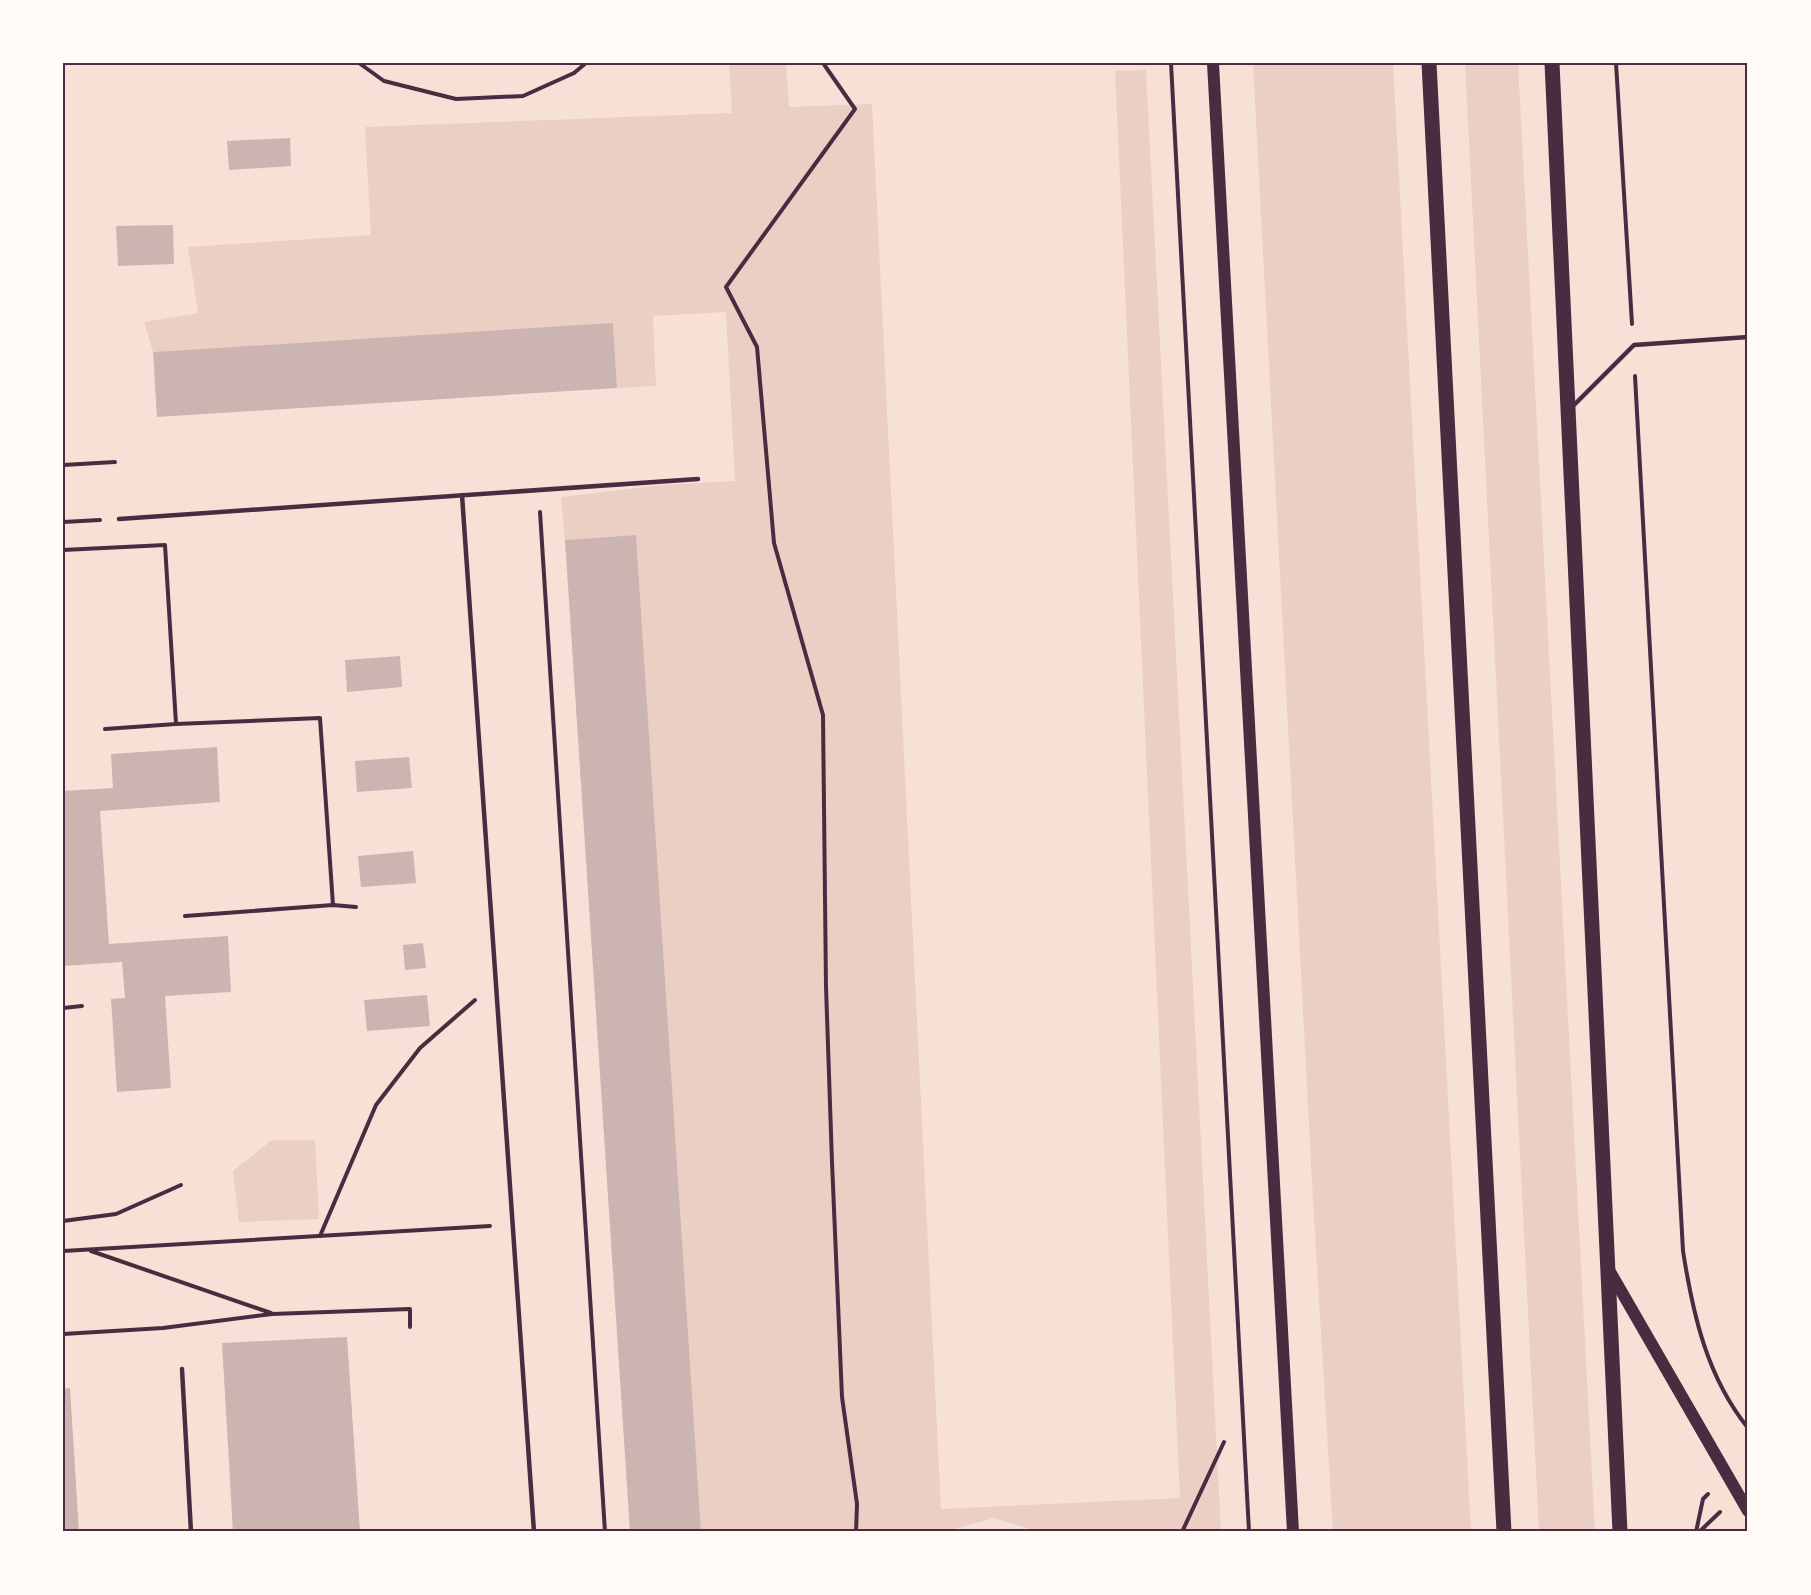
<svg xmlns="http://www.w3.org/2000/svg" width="1811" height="1595" font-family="'Open Sans',sans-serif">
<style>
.green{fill:#ebcfc5}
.building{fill:#ccb4b1}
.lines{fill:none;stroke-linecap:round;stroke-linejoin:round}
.path{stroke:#4a2c40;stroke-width:4}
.service{stroke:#4a2c40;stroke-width:4.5}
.secondary{stroke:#4a2c40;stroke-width:12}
.primary{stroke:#4a2c40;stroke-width:15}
.neatline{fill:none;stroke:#4a2c40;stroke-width:2}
</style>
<rect width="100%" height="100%" fill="#f7e1d7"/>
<g class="green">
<polygon points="729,63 786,63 789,107 872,104 941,1509 1180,1498 1115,71 1146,70 1221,1532 1040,1532 994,1518 944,1532 701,1532 636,535 565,540 561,497 661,485 735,481 726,312 653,316 656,386 617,388 613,324 153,352 144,322 198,313 188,247 371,235 365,127 732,113"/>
<polygon points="1253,63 1393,63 1471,1532 1333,1532 1313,1201"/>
<polygon points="1465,63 1518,63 1595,1532 1539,1532"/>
<polygon points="272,1140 315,1140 319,1219 239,1222 233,1171"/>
</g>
<g class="building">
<polygon points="290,138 291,166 229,170 227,141"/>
<polygon points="173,225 174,264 118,266 116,226"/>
<polygon points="613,323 617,388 157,417 153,352"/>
<polygon points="636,535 701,1532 630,1532 565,540"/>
<polygon points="400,656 402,687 347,692 345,660"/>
<polygon points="217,747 220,802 100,811 109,944 228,936 231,992 165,996 171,1088 117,1092 111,999 125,998 122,962 63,966 63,791 113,788 111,754"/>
<polygon points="409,757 412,788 357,792 355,761"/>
<polygon points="413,851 416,883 361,887 358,856"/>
<polygon points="423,943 426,968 405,970 403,945"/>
<polygon points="427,995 430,1026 367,1031 364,1000"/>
<polygon points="347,1337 360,1532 233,1532 222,1343"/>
<polygon points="70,1388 79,1532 63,1532 63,1389"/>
</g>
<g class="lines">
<g class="path">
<polyline points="359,63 384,81 456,99 523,96 574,73 586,63"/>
<polyline points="823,63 855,109 726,287 757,347 774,543 823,715 826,987 832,1162 842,1397 857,1504 856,1532"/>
<polyline points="1171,63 1249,1532"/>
<polyline points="1616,63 1632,324"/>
<path d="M1635 376 1683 1251C1693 1315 1707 1377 1748 1428"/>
<polyline points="63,465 115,462"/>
<polyline points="540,512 605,1532"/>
<polyline points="63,522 100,520"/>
<polyline points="63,550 165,545 176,724 105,729"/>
<polyline points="176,724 320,718 333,905"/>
<polyline points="185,916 333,905 356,907"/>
<polyline points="63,1008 82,1006"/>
<polyline points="63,1221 116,1214 181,1185"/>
<polyline points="320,1236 376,1105 420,1048 475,1000"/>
<polyline points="63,1251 490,1226"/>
<polyline points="91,1251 271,1313"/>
<polyline points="63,1334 163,1328 272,1314 410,1309 410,1327"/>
<polyline points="1182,1532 1224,1442"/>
<polyline points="1696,1532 1703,1499 1708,1494"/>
<polyline points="1699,1532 1720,1512"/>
</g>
<g class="service">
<polyline points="1571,408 1634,345 1748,337"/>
<polyline points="462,495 534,1532"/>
<polyline points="119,519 698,479"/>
<polyline points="182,1369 191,1532"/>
</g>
<g class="secondary">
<polyline points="1213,63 1293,1532"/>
<polyline points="1609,1270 1748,1511"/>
</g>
<g class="primary">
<polyline points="1429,63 1504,1532"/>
<polyline points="1552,63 1620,1532"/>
</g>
</g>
<rect width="1811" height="1595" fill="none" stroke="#fffaf5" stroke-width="129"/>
<rect x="64" y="64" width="1682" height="1466" class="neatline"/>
</svg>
